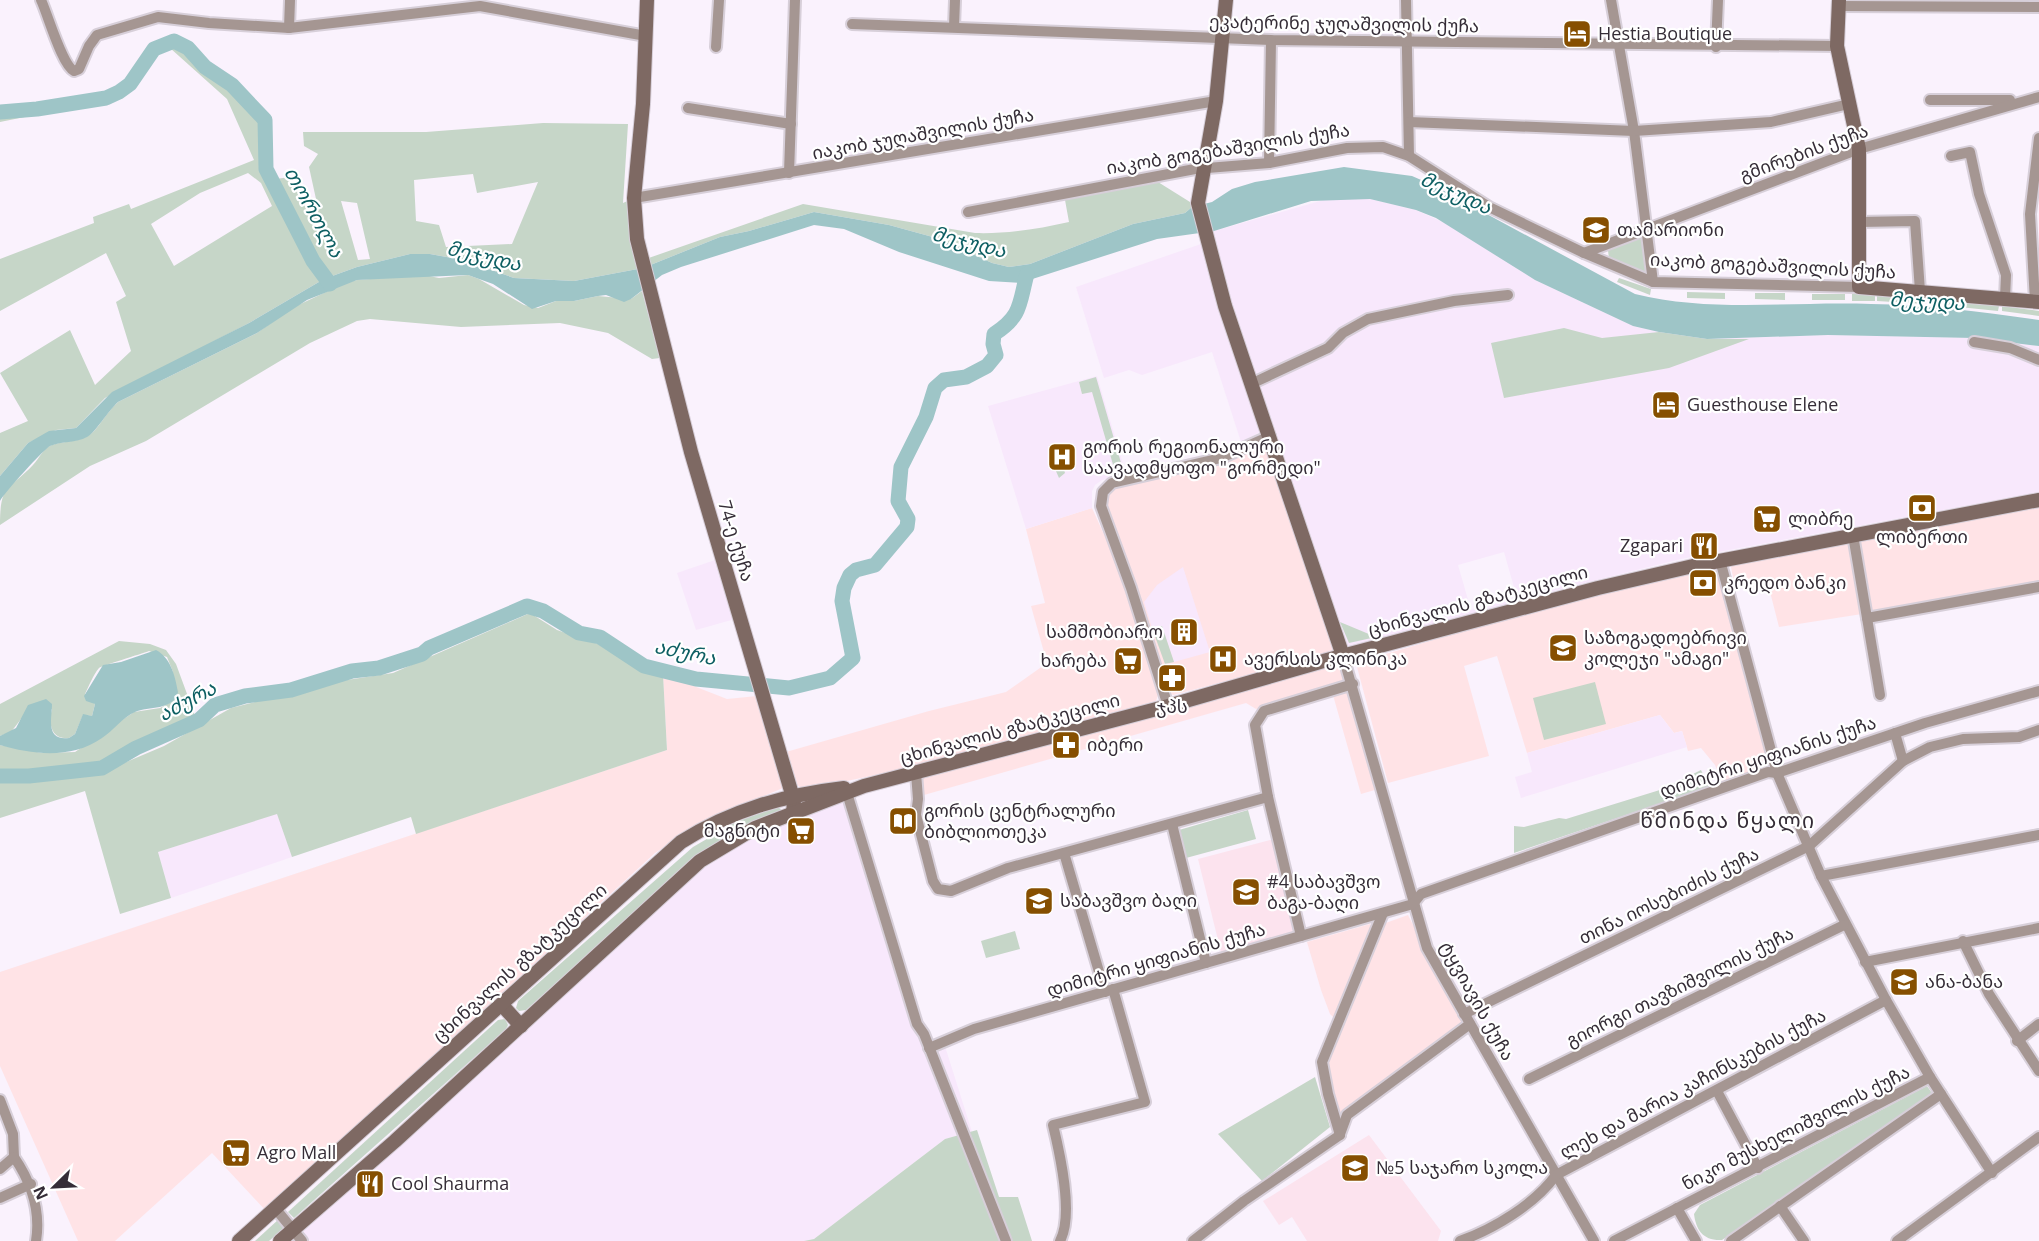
<svg xmlns="http://www.w3.org/2000/svg" width="2039" height="1241" font-family="'Open Sans','Noto Sans Georgian',sans-serif">
<style>
.commercial{fill:#ffe3e6}
.built{fill:#f8e8fc;fill-rule:evenodd}
.education{fill:#fce3ee}
.green{fill:#c6d6c8;fill-rule:evenodd}
.water{fill:#9ec5c7}
.lines{fill:none;stroke-linecap:round;stroke-linejoin:round}
.river{stroke:#9ec5c7;stroke-width:15}
.street-casing{stroke:#d7cfd9;stroke-width:14}
.secondary-casing{stroke:#d7cfd9;stroke-width:16}
.street{stroke:#a59692;stroke-width:10}
.secondary{stroke:#7e6963;stroke-width:14}
.labels{text-anchor:middle;stroke-width:4.5;stroke-linejoin:round;paint-order:stroke}
.street-label{font-size:18px;fill:#352d37;stroke:#fff}
.poi-label{font-size:18px;fill:#352d37;stroke:#fff;text-anchor:start}
.water-label{font-size:20px;font-style:italic;fill:#0e5f63;stroke:#fff}
.quarter-label{font-size:21px;letter-spacing:1.5px;fill:#352d37;stroke:#fff}
</style>
<rect width="100%" height="100%" fill="#faf2fd"/>
<g class="commercial">
<polygon points="1268,442 1335,649 1329,654 1173,695 1166,690 1129,564 1107,505 1107,495 1115,487"/>
<polygon points="2039,507 2039,584 1871,613 1860,543 1863,540"/>
<polygon points="1092,508 1124,579 1159,692 1156,701 899,770 804,790 797,785 786,752 929,711 1006,692 1047,663 1031,606 1045,603 1026,529"/>
<polygon points="1852,541 1862,614 1779,627 1767,580 1735,587 1731,567 1733,564"/>
<polygon points="1720,566 1768,759 1764,767 1723,783 1715,765 1701,748 1688,751 1682,731 1674,733 1660,715 1527,753 1497,656 1464,666 1489,756 1388,783 1357,667 1362,661 1593,593"/>
<polygon points="1336,663 1344,666 1378,789 1361,794 1331,688 1256,709 1246,703 924,795 920,793 918,777"/>
<polygon points="663,674 727,699 757,696 783,788 706,820 655,853 266,1211 212,1153 115,1241 78,1241 0,1066 0,972 667,750"/>
<polygon points="1408,915 1462,1021 1461,1025 1341,1113 1337,1112 1324,1065 1380,925"/>
<polygon points="1370,924 1373,931 1335,1019 1330,1014 1321,990 1307,942"/>
</g>
<g class="built">
<path d="M1327 199H1370L1416 210 1456 228 1535 280 1633 326 1659 332 1707 339 1828 335 1974 338 2039 346V492L1681 559 1557 590 1347 647 1342 641 1211 243 1215 240 1214 231ZM1504 552 1517 598 1471 610 1458 565Z"/>
<polygon points="1201,244 1262,431 1241,442 1212,352 1142,375 1129,370 1104,378 1076,287"/>
<polygon points="1097,376 1126,474 1102,480 1095,485 1092,491 1092,508 1026,529 988,406"/>
<polygon points="718,559 735,619 696,630 677,573"/>
<polygon points="1183,567 1210,652 1174,662 1162,627 1152,628 1144,602 1157,585"/>
<polygon points="1660,715 1674,733 1682,731 1687,747 1521,798 1515,777 1532,772 1527,753"/>
<polygon points="843,798 848,804 916,1029 932,1047 944,1043 972,1132 945,1139 814,1239 804,1241 310,1241 302,1229 692,877 734,845"/>
<polygon points="277,813 292,857 171,898 158,852"/>
</g>
<g class="education">
<polygon points="1274,839 1295,926 1292,932 1221,952 1198,859"/>
<polygon points="1369,1135 1441,1231 1438,1241 1307,1241 1292,1217 1279,1225 1263,1201"/>
</g>
<g class="green">
<path d="M174 41 188 48 205 67 224 79 259 112 265 120 271 171 276 179 290 177 307 200 316 199 309 167 318 154 304 146 303 132H426L543 123 628 124 623 203 634 198 643 260 803 204 975 233C1007 234 1038 229 1069 222L1065 200 1158 182 1190 202 1192 207 1185 213 1133 224 1030 264 1009 267 992 263 940 239 889 225 814 212 749 231 720 237 643 268 574 281 514 278 463 260 430 254H410L357 267 324 279 249 323 105 398 76 428 56 430 28 443 0 476V433L28 421 0 373 70 330 95 385 131 351 116 302 126 296 106 253 0 311V259L94 223 93 217 129 204 131 209 254 160 227 99 170 48C150 53 137 84 119 98L0 122V112C28 109 100 105 122 90 144 74 145 50 174 41ZM248 173 261 183 272 206 174 266 151 224 200 193ZM473 174 477 193 538 182 512 244 446 247 439 225 416 221 414 180ZM341 201 357 203 370 259 358 260Z"/>
<polygon points="1642,237 1646,274 1609,259 1608,250"/>
<path d="M424 275 439 278 468 275 479 279 524 305 538 308 556 301H574L598 296 631 299 642 291 660 358 652 359 608 333 560 323 461 327 370 319 357 321 310 343 146 441 90 466 0 525C0 484 8 491 33 465 39 459 43 448 52 445 66 440 83 443 95 430 103 421 108 411 118 402L257 333 292 308 345 283 357 280Z"/>
<polygon points="1619,278 1651,289 1650,295 1617,282"/>
<polygon points="1687,292 1725,293 1725,299 1687,298"/>
<polygon points="1755,293 1785,293 1785,300 1755,299"/>
<rect x="1812" y="294" width="33" height="6"/>
<rect x="1852" y="294" width="23" height="7"/>
<polygon points="1877,294 1926,298 1926,304 1877,301"/>
<polygon points="1930,298 1999,306 1998,311 1930,304"/>
<polygon points="2002,306 2039,311 2039,316 2002,311"/>
<polygon points="1564,328 1602,338 1659,332 1707,339 1749,339 1669,368 1504,398 1491,343"/>
<polygon points="1096,377 1124,473 1116,475 1092,392 1082,394 1079,382"/>
<polygon points="1059,452 1065,473 1059,478 1049,455"/>
<path d="M530 613 557 630 598 644 642 670 663 674 667 750 416 834 411 817 292 857 277 814 158 852 171 898 120 914 85 791 0 818V745L42 753 75 752 134 712 160 708 171 702 173 672 167 657 149 651C141 654 101 666 99 668 93 675 89 686 85 694L95 704 92 716 83 715 75 734 69 738C51 740 48 723 52 709L21 719 11 732 0 736V704L119 641 150 644 166 650 176 664 197 721 136 748 102 768 40 776 98 774 164 746 231 708 340 681 393 673Z"/>
<polygon points="1340,622 1376,637 1349,643"/>
<polygon points="1162,626 1174,662 1165,664 1152,628"/>
<polygon points="1595,682 1606,724 1544,740 1533,698"/>
<polygon points="1701,770 1709,787 1514,853 1514,826 1524,827 1559,818 1566,819 1663,789"/>
<polygon points="777,807 781,809 779,813 700,854 526,1010 519,1011 516,1008 518,1001 693,847 736,822"/>
<polygon points="1248,810 1256,839 1186,858 1179,830"/>
<polygon points="1015,931 1020,949 986,958 981,941"/>
<polygon points="505,1019 508,1025 506,1029 294,1218 288,1212 498,1020"/>
<polygon points="1315,1077 1330,1127 1262,1181 1218,1134"/>
<path d="M1927 1086 1932 1093 1928 1098 1722 1240C1703 1241 1696 1230 1694 1214L1700 1205Z"/>
<polygon points="977,1130 999,1197 1018,1197 1032,1241 804,1241 814,1239 945,1139"/>
<polygon points="279,1219 286,1226 269,1241 255,1241"/>
</g>
<g class="water">
<path d="M1344 167 1412 176 1435 186 1635 294C1711 313 1793 301 1871 304 1927 305 1984 312 2039 320V346L1974 338 1828 335 1707 339 1659 332 1633 326 1535 280 1436 218 1416 210 1370 199 1311 201 1214 231 1157 239 1020 283 989 281 899 252 844 229 814 225 681 267 662 275 631 299 624 302 606 295 598 296 574 301H556L532 309 493 284 468 275 357 280 307 300 257 333 118 402C108 411 96 432 87 437 76 443 62 441 50 446 44 449 4 493 0 501V476L28 443 49 431 76 428 112 392 249 323 324 279 357 267 410 254H430L463 260 514 278 574 281 643 268 720 237 749 231 814 212 889 225 940 239 992 263 1009 267 1030 264 1133 224 1185 213 1192 207 1212 202 1232 189 1255 182Z"/>
<path d="M156 650C171 658 175 676 178 692 174 711 148 706 135 712 123 717 113 731 102 738 72 759 34 755 0 745V736L16 728 28 705 46 699 52 704C52 718 45 741 69 738L75 734 83 714 92 716 95 704 86 701 84 696 103 665 121 662Z"/>
</g>
<g class="lines">
<g class="river">
<polyline points="0,112 37,109 106,98 119,92 130,84 154,49 174,41 188,48 205,67 232,85 265,120 266,169 313,261 330,284"/>
<path d="M0 776H29L102 768 136 748 199 720 215 705 245 696 291 690 352 671 379 668 422 654 429 648 527 606 543 611 579 633 600 637 644 666 696 679 789 688 830 678 853 658 842 601 844 588 850 575 856 570 875 565 907 527 908 519 898 501 901 467 926 417 935 388 944 380 966 377 987 366 996 355 993 344 994 334C1022 316 1019 304 1027 274"/>
</g>
<g class="street-casing">
<g id="street">
<path d="M41 0C48 15 62 65 74 71L79 69 89 46 97 35 158 17 209 23 289 28 480 6 646 36"/>
<polyline points="1406,0 1409,156"/>
<polyline points="1611,0 1634,131 1653,282"/>
<polyline points="1839,6 2039,7"/>
<polyline points="852,24 1271,40 1837,46"/>
<polyline points="954,27 955,0"/>
<polyline points="289,28 290,0"/>
<polyline points="716,47 719,0"/>
<polyline points="1716,47 1718,0"/>
<polyline points="1930,100 2010,100"/>
<polyline points="688,108 791,124"/>
<polyline points="1409,122 1634,131 1771,122 1849,104"/>
<polyline points="1951,156 1970,152 1979,194 2006,275 2005,298"/>
<polyline points="1269,163 1271,40"/>
<polyline points="789,173 795,0"/>
<polyline points="634,198 1216,101"/>
<polyline points="968,212 1195,169 1269,163 1347,148 1383,147 1409,156 1489,207 1584,253 1653,282 1859,287"/>
<polyline points="1859,222 1915,221 1920,291"/>
<polyline points="1584,253 1859,149 2039,97"/>
<polyline points="2035,301 2030,214 2039,138"/>
<polyline points="1974,342 2010,348 2039,360"/>
<polyline points="1253,383 1328,348 1343,333 1368,319 1454,301 1508,295"/>
<polyline points="1853,535 1880,695"/>
<polyline points="1720,560 1777,773 1821,876 1886,1000 1930,1077 1992,1173"/>
<polyline points="1867,618 2039,587"/>
<polyline points="1343,656 1427,948 1594,1241"/>
<polyline points="1168,706 1131,588 1101,506 1103,492 1112,483 1221,458 1270,436"/>
<polyline points="1895,733 1903,761"/>
<polyline points="916,773 918,799 916,815 933,881 938,889 951,891 1008,868 1268,797"/>
<polyline points="847,793 917,1024 924,1034 1006,1241"/>
<polyline points="1172,824 1206,963"/>
<polyline points="1064,853 1105,992"/>
<polyline points="1821,876 2039,835"/>
<polyline points="1301,936 1268,797 1255,725 1264,711 1353,684"/>
<polyline points="1963,941 1989,994 2039,1071"/>
<polyline points="1865,962 2039,928"/>
<polyline points="1464,1014 1809,846 1903,761 1930,747 1963,739 2019,737 2039,730"/>
<polyline points="2017,1041 2039,1024"/>
<polyline points="929,1048 974,1029 1413,904 1421,894 1768,772 1777,773 1925,723 2039,691"/>
<polyline points="1529,1079 1844,925"/>
<polyline points="1717,1091 1758,1168"/>
<polyline points="0,1100 13,1134 14,1157 0,1169"/>
<polyline points="1340,1134 1347,1115 1470,1024"/>
<polyline points="1340,1135 1328,1094 1322,1062 1383,913"/>
<path d="M14 1157C31 1182 41 1210 36 1241"/>
<polyline points="0,1198 31,1184"/>
<polyline points="1780,1206 1804,1241"/>
<polyline points="275,1208 302,1241"/>
<polyline points="1677,1208 1696,1241"/>
<path d="M1060 1241C1074 1215 1060 1154 1053 1125L1145 1102 1113 989"/>
<polyline points="1193,1241 1244,1201 1340,1135"/>
<path d="M1460 1241C1494 1229 1535 1204 1556 1175L1886 1000"/>
<polyline points="1614,1241 1930,1077"/>
<polyline points="1731,1241 1941,1094"/>
<polyline points="1897,1241 2039,1137"/>
</g>
</g>
<g class="secondary-casing">
<g id="secondary">
<polyline points="647,0 643,104 634,198 637,239 691,452 794,801 793,813"/>
<polyline points="1226,0 1216,101 1198,203 1225,306 1343,656"/>
<polyline points="1839,0 1837,46 1859,149 1859,287 2039,302"/>
<polyline points="502,1005 521,1026"/>
<path d="M239 1241 681 842C731 810 785 795 844 788"/>
<polyline points="280,1241 395,1141 700,861 755,828 864,786 1168,706 1327,660 1598,588 1693,566 2039,500"/>
</g>
</g>
<use href="#street" class="street"/>
<use href="#secondary" class="secondary"/>
</g>
<defs>
<g id="hotel-square" transform="scale(1.5)"><rect x="-9" y="-9" width="18" height="18" rx="4" fill="#864f00" stroke="#fff"/><path d="M-6-4.5h1.5V1H6V5H4.5V3h-9V5H-6ZM-4 0a1.8 1.8 0 1 1 3.6 0ZM.5 0V-2.5h3Q6-2.5 6 0Z" fill="#fff"/></g>
<g id="school-square" transform="scale(1.5)"><rect x="-9" y="-9" width="18" height="18" rx="4" fill="#864f00" stroke="#fff"/><path d="M0-5L7-2L0 1L-7-2ZM-4 1L0 2.5L4 1V4Q0 6-4 4Z" fill="#fff"/></g>
<g id="hospital-square" transform="scale(1.5)"><rect x="-9" y="-9" width="18" height="18" rx="4" fill="#864f00" stroke="#fff"/><path d="M-5-5h3v3.5h4V-5h3V5h-3V1.5h-4V5h-3Z" fill="#fff"/></g>
<g id="bank-square" transform="scale(1.5)"><rect x="-9" y="-9" width="18" height="18" rx="4" fill="#864f00" stroke="#fff"/><path d="M-6-4H6V4H-6ZM0-2.3a2.3 2.3 0 1 0 0 4.6a2.3 2.3 0 1 0 0-4.6Z" fill="#fff"/></g>
<g id="supermarket-square" transform="scale(1.5)"><rect x="-9" y="-9" width="18" height="18" rx="4" fill="#864f00" stroke="#fff"/><path d="M-6-5.5h2.5l.6 2H6L4.5 2H-2.5L-4.4-4H-6ZM-1.5 3.2a1.3 1.3 0 1 0 .1 0ZM3 3.2a1.3 1.3 0 1 0 .1 0Z" fill="#fff"/></g>
<g id="restaurant-square" transform="scale(1.5)"><rect x="-9" y="-9" width="18" height="18" rx="4" fill="#864f00" stroke="#fff"/><path d="M-5-6h1v4h1v-4h1v4h1v-4h1v5L-1.5 .5V6h-2V.5L-5-1ZM5-6V6H3V1.5H1.5Q1.5-4 5-6Z" fill="#fff"/></g>
<g id="building-square" transform="scale(1.5)"><rect x="-9" y="-9" width="18" height="18" rx="4" fill="#864f00" stroke="#fff"/><path d="M-4-6H4V6H1V3H-1V6H-4ZM-2.5-4.3h1.7v1.8h-1.7ZM.8-4.3h1.7v1.8H.8ZM-2.5-1h1.7V.8h-1.7ZM.8-1h1.7V.8H.8Z" fill="#fff"/></g>
<g id="university-square" transform="scale(1.5)"><rect x="-9" y="-9" width="18" height="18" rx="4" fill="#864f00" stroke="#fff"/><path d="M0-5L7-2L0 1L-7-2ZM-4 1L0 2.5L4 1V4Q0 6-4 4Z" fill="#fff"/></g>
<g id="pharmacy-square" transform="scale(1.5)"><rect x="-9" y="-9" width="18" height="18" rx="4" fill="#864f00" stroke="#fff"/><path d="M-2-6h4v4h4v4h-4v4h-4v-4h-4v-4h4Z" fill="#fff"/></g>
<g id="library-square" transform="scale(1.5)"><rect x="-9" y="-9" width="18" height="18" rx="4" fill="#864f00" stroke="#fff"/><path d="M-6-4Q-3-5.5-.7-3.5V5Q-3 3-6 4ZM6-4Q3-5.5 .7-3.5V5Q3 3 6 4Z" fill="#fff"/></g>
</defs>
<g fill-rule="evenodd">
<use href="#hotel-square" x="1577" y="34"/>
<use href="#school-square" x="1596" y="230"/>
<use href="#hotel-square" x="1666" y="405"/>
<use href="#hospital-square" x="1062" y="457"/>
<use href="#bank-square" x="1922" y="508"/>
<use href="#supermarket-square" x="1767" y="519"/>
<use href="#restaurant-square" x="1704" y="546"/>
<use href="#bank-square" x="1703" y="583"/>
<use href="#building-square" x="1184" y="632"/>
<use href="#university-square" x="1563" y="648"/>
<use href="#hospital-square" x="1223" y="659"/>
<use href="#supermarket-square" x="1128" y="661"/>
<use href="#pharmacy-square" x="1172" y="678"/>
<use href="#pharmacy-square" x="1066" y="745"/>
<use href="#library-square" x="903" y="821"/>
<use href="#supermarket-square" x="801" y="831"/>
<use href="#school-square" x="1246" y="892"/>
<use href="#school-square" x="1039" y="901"/>
<use href="#school-square" x="1904" y="982"/>
<use href="#supermarket-square" x="236" y="1153"/>
<use href="#school-square" x="1355" y="1168"/>
<use href="#restaurant-square" x="370" y="1184"/>
</g>
<g class="labels">
<g class="street-label">
<text transform="translate(1344 24) rotate(1)" y="6">ეკატერინე ჯუღაშვილის ქუჩა</text>
<text transform="translate(923 134) rotate(-10)" y="6">იაკობ ჯუღაშვილის ქუჩა</text>
<text transform="translate(1228 149) rotate(-9)" y="6">იაკობ გოგებაშვილის ქუჩა</text>
<text transform="translate(1804 153) rotate(-20)" y="6">გმირების ქუჩა</text>
<text transform="translate(1773 266) rotate(3)" y="6">იაკობ გოგებაშვილის ქუჩა</text>
<text transform="translate(736 541) rotate(73)" y="6">74-ე ქუჩა</text>
<text transform="translate(1478 601) rotate(-15)" y="6">ცხინვალის გზატკეცილი</text>
<text transform="translate(1010 729) rotate(-15)" y="6">ცხინვალის გზატკეცილი</text>
<text transform="translate(1768 757) rotate(-18)" y="6">დიმიტრი ყიფიანის ქუჩა</text>
<text transform="translate(1669 896) rotate(-26)" y="6">თინა იოსებიძის ქუჩა</text>
<text transform="translate(1156 960) rotate(-16)" y="6">დიმიტრი ყიფიანის ქუჩა</text>
<text transform="translate(520 963) rotate(-42)" y="6">ცხინვალის გზატკეცილი</text>
<text transform="translate(1680 987) rotate(-26)" y="6">გიორგი თავზიშვილის ქუჩა</text>
<text transform="translate(1477 1001) rotate(61)" y="6">ტყვიავის ქუჩა</text>
<text transform="translate(1693 1084) rotate(-28)" y="6">ლეხ და მარია კაჩინსკების ქუჩა</text>
<text transform="translate(1796 1128) rotate(-27)" y="6">ნიკო მუსხელიშვილის ქუჩა</text>
</g>
<g class="poi-label">
<text x="1598" y="40">Hestia Boutique</text>
<text x="1617" y="236">თამარიონი</text>
<text x="1687" y="411">Guesthouse Elene</text>
<text x="1083" y="453">გორის რეგიონალური<tspan x="1083" dy="21">საავადმყოფო "გორმედი"</tspan></text>
<text x="1788" y="525">ლიბრე</text>
<text x="1922" y="543" text-anchor="middle">ლიბერთი</text>
<text x="1683" y="552" text-anchor="end">Zgapari</text>
<text x="1724" y="589">კრედო ბანკი</text>
<text x="1163" y="638" text-anchor="end">სამშობიარო</text>
<text x="1584" y="644">საზოგადოებრივი<tspan x="1584" dy="21">კოლეჯი "ამაგი"</tspan></text>
<text x="1244" y="665">ავერსის კლინიკა</text>
<text x="1107" y="667" text-anchor="end">ხარება</text>
<text x="1172" y="713" text-anchor="middle">ჯპს</text>
<text x="1087" y="751">იბერი</text>
<text x="924" y="817">გორის ცენტრალური<tspan x="924" dy="21">ბიბლიოთეკა</tspan></text>
<text x="780" y="837" text-anchor="end">მაგნიტი</text>
<text x="1267" y="888">#4 საბავშვო<tspan x="1267" dy="21">ბაგა-ბაღი</tspan></text>
<text x="1060" y="907">საბავშვო ბაღი</text>
<text x="1925" y="988">ანა-ბანა</text>
<text x="257" y="1159">Agro Mall</text>
<text x="1376" y="1174">№5 საჯარო სკოლა</text>
<text x="391" y="1190">Cool Shaurma</text>
</g>
<g class="water-label">
<text transform="translate(1456 193) rotate(24)" y="7">მეჯუდა</text>
<text transform="translate(314 212) rotate(61)" y="7">თორთლა</text>
<text transform="translate(969 242) rotate(14)" y="7">მეჯუდა</text>
<text transform="translate(484 256) rotate(13)" y="7">მეჯუდა</text>
<text transform="translate(1927 301) rotate(3)" y="7">მეჯუდა</text>
<text transform="translate(685 652) rotate(12)" y="7">აძურა</text>
<text transform="translate(187 701) rotate(-28)" y="7">აძურა</text>
</g>
<g class="quarter-label">
<text x="1728" y="828">წმინდა წყალი</text>
</g>
</g>
<g transform="translate(54 1187) rotate(246)" stroke="#ffffff" stroke-width="4.5" paint-order="stroke">
<path d="M0-4.5L10 22L0 15L-10 22Z" fill="#352d37"/>
<text y="-9" font-size="16" font-weight="bold" text-anchor="middle" fill="#352d37">N</text>
</g>
</svg>
